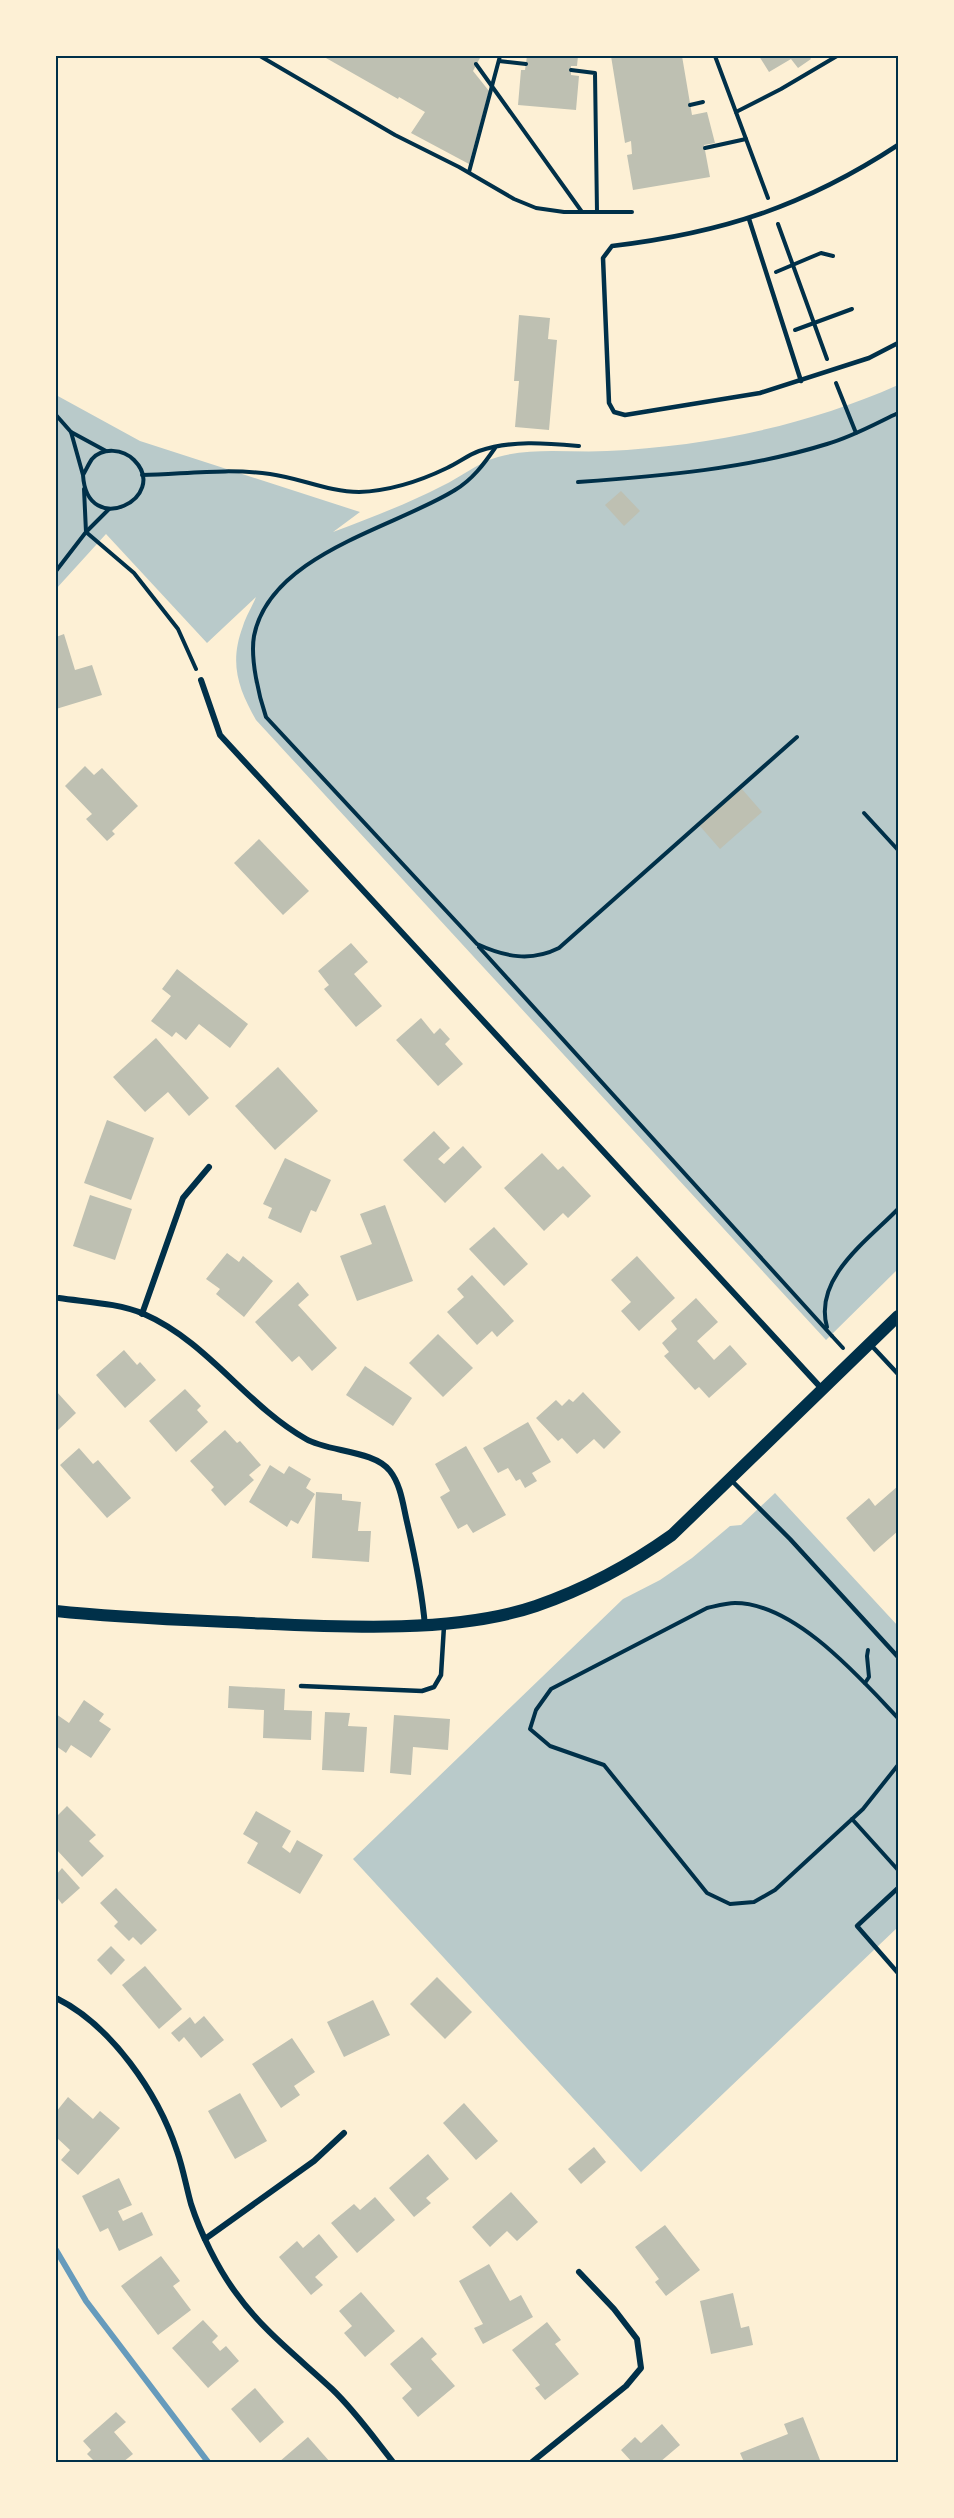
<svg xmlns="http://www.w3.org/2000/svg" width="954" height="2518" font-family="'Varela Round',sans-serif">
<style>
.green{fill:#b9caca}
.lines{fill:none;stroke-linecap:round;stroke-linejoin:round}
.stream{stroke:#669bbc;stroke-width:6}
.building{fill:#bec0b2}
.path{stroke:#003049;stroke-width:4}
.service{stroke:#003049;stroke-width:4.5}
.minor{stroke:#003049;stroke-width:6}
.secondary{stroke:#003049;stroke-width:12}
.neatline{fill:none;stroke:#003049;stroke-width:2}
</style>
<rect width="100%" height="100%" fill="#fdf0d5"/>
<g class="green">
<path d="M898 385V1269L826 1340 256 720C238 688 229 663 243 626 246 616 252 607 256 597L207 643 106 534 56 589V395L140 441 360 512 333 532C370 518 407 504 442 486 461 477 477 463 498 457 533 447 571 453 607 451 708 446 806 426 898 385Z"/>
<polygon points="775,1493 898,1626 898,1927 641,2172 353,1859 623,1599 660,1580 692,1558 730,1526 741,1525"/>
</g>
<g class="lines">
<polyline class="stream" points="56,2250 86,2301 208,2462"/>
</g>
<g class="building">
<polygon points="328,56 481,56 473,71 489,91 469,164 411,133 425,112 399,97 398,99 326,58"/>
<polygon points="527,56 578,56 577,66 571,66 571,75 579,76 576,110 518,105 521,70 525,70"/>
<polygon points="611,56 682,56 692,115 707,112 715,143 704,145 710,177 633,190 627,155 632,154 631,141 625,143"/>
<polygon points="759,56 809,56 811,59 798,68 791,59 769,72"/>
<polygon points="519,315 550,318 548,339 557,340 549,430 515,427 519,381 514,381"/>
<polygon points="621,491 640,511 624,526 605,505"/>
<polygon points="64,634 75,670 92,665 102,695 56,709 56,637"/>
<polygon points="85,766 94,775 102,768 138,806 112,831 115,834 107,841 86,819 92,814 65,786"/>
<polygon points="741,788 762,812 720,849 699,825"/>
<polygon points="259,839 309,891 283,915 234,863"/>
<polygon points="351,943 368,962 354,974 382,1006 356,1027 324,989 329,985 318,971"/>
<polygon points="177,969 248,1024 230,1048 199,1024 186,1040 176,1032 172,1037 151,1021 171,996 162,989"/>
<polygon points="421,1018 434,1034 440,1028 450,1039 445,1044 463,1064 438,1086 396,1040"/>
<polygon points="156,1038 209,1098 189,1116 168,1092 145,1112 113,1077"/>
<polygon points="278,1067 318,1111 275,1150 235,1106"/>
<polygon points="107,1120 154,1138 131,1200 84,1183"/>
<polygon points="434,1131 450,1148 438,1159 444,1164 463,1146 482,1167 445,1203 403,1160"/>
<polygon points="542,1153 558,1170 563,1166 591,1196 568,1218 563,1213 544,1231 504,1188"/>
<polygon points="285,1158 331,1180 316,1212 311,1210 301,1233 268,1218 272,1208 263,1204"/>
<polygon points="90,1195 132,1209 115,1260 73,1246"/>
<polygon points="385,1205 413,1281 357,1301 340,1256 372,1244 360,1214"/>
<polygon points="494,1227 528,1264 504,1286 469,1249"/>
<polygon points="227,1253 239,1262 243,1256 273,1281 244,1317 216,1294 220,1289 206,1279"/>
<polygon points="637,1256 675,1298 639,1331 621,1311 631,1302 611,1280"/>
<polygon points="472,1275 514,1321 497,1337 492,1331 477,1345 447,1312 464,1297 457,1289"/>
<polygon points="298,1282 309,1295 298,1305 337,1348 312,1371 299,1356 292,1362 255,1322"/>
<polygon points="696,1298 718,1322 697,1341 714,1360 730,1345 747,1364 709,1398 699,1387 695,1390 664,1356 669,1352 662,1343 677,1329 671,1321"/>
<polygon points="438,1334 473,1368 443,1397 409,1363"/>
<polygon points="124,1350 137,1365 140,1362 156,1380 125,1408 96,1375"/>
<polygon points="365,1366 412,1398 393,1426 346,1395"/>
<polygon points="185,1389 201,1406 197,1410 208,1422 176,1452 149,1421"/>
<polygon points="56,1391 76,1413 56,1432"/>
<polygon points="583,1392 621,1432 604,1449 594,1439 577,1454 562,1438 558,1441 536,1418 556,1400 562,1406 569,1399 573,1402"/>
<polygon points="528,1422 551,1462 532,1473 537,1481 525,1488 520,1479 516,1481 508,1468 498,1473 483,1448"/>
<polygon points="225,1430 237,1443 240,1441 261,1465 249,1475 254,1480 225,1506 211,1490 214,1487 190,1461"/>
<polygon points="466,1446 506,1515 473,1533 467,1524 458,1529 440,1497 450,1491 435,1464"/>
<polygon points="79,1448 93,1464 98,1460 131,1498 107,1518 60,1465"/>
<polygon points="270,1465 284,1474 289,1466 311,1479 306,1488 315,1494 298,1524 291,1520 287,1527 249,1502"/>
<polygon points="898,1486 898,1531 874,1552 846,1518 869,1498 875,1506"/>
<polygon points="316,1492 342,1494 342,1500 361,1502 358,1531 371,1531 369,1562 312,1558"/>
<polygon points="229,1686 285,1689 284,1710 312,1711 311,1740 263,1738 264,1710 228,1708"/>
<polygon points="84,1700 104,1714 99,1721 111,1729 91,1758 71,1745 66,1753 56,1746 56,1714 69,1723"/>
<polygon points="325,1712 350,1713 348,1726 367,1727 364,1772 322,1770"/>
<polygon points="394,1715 450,1719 448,1750 413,1747 411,1775 390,1773"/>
<polygon points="67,1806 96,1835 89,1841 104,1856 82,1877 56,1849 56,1817"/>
<polygon points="256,1811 291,1831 282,1847 290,1853 297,1840 323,1855 300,1894 247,1863 258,1843 243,1834"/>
<polygon points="62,1868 80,1888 62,1904 56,1896 56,1875"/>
<polygon points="116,1888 157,1930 141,1945 133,1937 129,1941 114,1926 118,1922 100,1903"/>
<polygon points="111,1946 125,1960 111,1975 97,1960"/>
<polygon points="145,1966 182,2009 159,2029 122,1985"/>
<polygon points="437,1977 472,2012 445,2039 410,2004"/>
<polygon points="373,2000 390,2035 344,2057 327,2022"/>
<polygon points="204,2016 224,2040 201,2058 184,2037 179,2042 171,2033 190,2017 195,2024"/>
<polygon points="292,2038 315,2072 294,2086 300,2095 281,2108 252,2064"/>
<polygon points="240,2093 267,2141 235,2159 208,2111"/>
<polygon points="68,2097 93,2119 100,2111 120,2128 78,2175 61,2160 70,2150 56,2137 56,2112"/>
<polygon points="464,2103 498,2141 476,2160 443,2123"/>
<polygon points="594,2147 606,2162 581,2184 568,2169"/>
<polygon points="428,2154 449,2179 426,2198 431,2203 414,2217 389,2188"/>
<polygon points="119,2178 132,2205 118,2211 123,2221 142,2212 153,2235 119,2251 108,2228 100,2232 82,2196"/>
<polygon points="511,2192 538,2222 517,2241 507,2231 490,2247 472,2227"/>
<polygon points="375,2197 395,2220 357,2253 331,2223 354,2204 360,2210"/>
<polygon points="665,2225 700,2270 666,2296 655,2282 659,2279 635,2247"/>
<polygon points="319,2234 338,2257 315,2277 323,2285 311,2295 279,2257 297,2241 303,2248"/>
<polygon points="161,2256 180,2281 173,2286 191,2310 158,2335 121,2286"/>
<polygon points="489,2264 510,2301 521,2295 533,2317 483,2344 474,2328 483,2324 459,2281"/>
<polygon points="361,2292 395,2331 365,2357 344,2333 352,2326 339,2311"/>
<polygon points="733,2293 741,2328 749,2326 753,2345 711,2354 700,2301"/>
<polygon points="203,2320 218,2336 212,2342 220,2351 226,2346 239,2361 208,2388 172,2348"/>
<polygon points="547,2322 561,2340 555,2344 579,2374 545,2400 535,2388 540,2385 512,2350"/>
<polygon points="422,2337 437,2354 431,2359 455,2386 418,2417 402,2398 412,2389 390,2364"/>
<polygon points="255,2388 284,2422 260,2443 231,2409"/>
<polygon points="116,2412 126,2422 114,2432 133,2454 123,2462 95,2462 87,2454 91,2450 83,2441"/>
<polygon points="803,2417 820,2460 813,2462 744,2462 740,2453 788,2434 784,2424"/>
<polygon points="662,2424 680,2445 660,2462 632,2462 621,2450 635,2437 641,2443"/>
<polygon points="308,2437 330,2462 279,2462"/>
</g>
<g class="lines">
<g class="path">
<polyline points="260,56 395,135 459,167 514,199 536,208 564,212 632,212"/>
<polyline points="715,56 768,198"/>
<polyline points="499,61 526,64"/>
<polyline points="476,64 582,212"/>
<polyline points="571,70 595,73 597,212"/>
<polyline points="690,105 703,102"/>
<polyline points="736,112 781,89 837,56"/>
<polyline points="705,148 746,139"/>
<polyline points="469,172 500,56"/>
<polyline points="778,224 827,359"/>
<polyline points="776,272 821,253 833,256"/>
<polyline points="795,330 852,309"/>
<polyline points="836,383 856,433"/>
<polyline points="56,415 71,432 106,451"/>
<path d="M71 432 83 475C86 470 89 463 92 459 103 447 123 449 134 460 171 497 87 540 83 475"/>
<path d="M495 448C484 464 472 480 455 490 394 528 270 554 254 636 250 659 259 696 266 717L477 944C505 957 531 962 559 948L797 737"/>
<path d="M142 475C185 474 228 468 270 474 300 478 329 492 359 492 389 491 420 481 447 468 458 463 468 455 479 451 512 440 545 443 579 446"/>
<path d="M578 482C661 476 747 469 827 444 852 437 875 424 898 413"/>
<polyline points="84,489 86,532 134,573 178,629 196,669"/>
<polyline points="56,571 86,532 109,509"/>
<polyline points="864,813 898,850"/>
<polyline points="479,947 832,1336"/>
<path d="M827 1327C813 1278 868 1240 898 1209"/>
<polyline points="832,1336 843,1348"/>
<polyline points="865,1683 869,1677 867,1656 868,1650"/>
<path d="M898 1718C860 1678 795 1603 735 1603 726 1603 716 1606 707 1608L551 1689 536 1710 530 1729 550 1746 604 1765 707 1893 730 1904 754 1902 775 1890 863 1809 898 1765"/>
<polyline points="852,1819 898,1870"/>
</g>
<g class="service">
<path d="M898 145C805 206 722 233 612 246L603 258 609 403 614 412 625 415 760 393 869 358 898 343"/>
<polyline points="749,219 801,381"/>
<polyline points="870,1344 898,1374"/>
<polyline points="731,1480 790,1539 898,1657"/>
<polyline points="301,1686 422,1691 434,1687 441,1675 444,1626"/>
<polyline points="898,1888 857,1926 898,1973"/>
</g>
<g class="minor">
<polyline points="201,680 220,735 823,1390"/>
<path d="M59 1298C86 1302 118 1303 144 1314 208 1342 246 1405 306 1439 328 1452 374 1450 390 1471 401 1485 403 1505 407 1522 415 1557 422 1590 425 1626"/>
<polyline points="142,1314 183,1198 209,1167"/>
<path d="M56 1998C111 2025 158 2093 177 2151 183 2168 186 2186 191 2204 200 2232 218 2269 236 2293 263 2331 299 2358 332 2389 355 2411 374 2438 393 2462"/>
<polyline points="205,2239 314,2161 344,2133"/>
<polyline points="532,2462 626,2386 641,2368 637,2339 614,2309 579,2272"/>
</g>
<path class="secondary" d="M56 1611C120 1618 186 1620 251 1623 337 1627 454 1634 536 1606 585 1589 630 1565 672 1535L898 1316"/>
</g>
<rect width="954" height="2518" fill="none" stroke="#fdf0d5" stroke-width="114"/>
<rect x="57" y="57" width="840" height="2404" class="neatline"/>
</svg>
